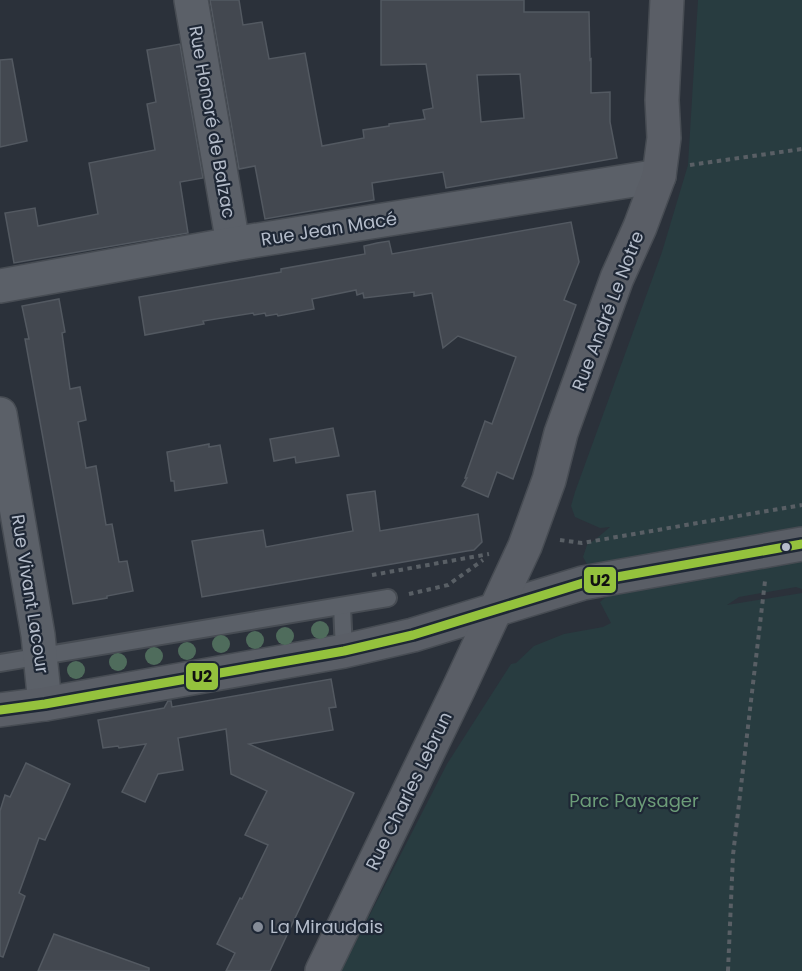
<svg xmlns="http://www.w3.org/2000/svg" width="802" height="971" font-family="Poppins,sans-serif">
<style>
.green{fill:#283c40}
.building{fill:#434850;stroke:#535961;stroke-width:1.5;fill-rule:evenodd}
.lines{fill:none;stroke-linecap:round;stroke-linejoin:round}
.lane-casing{stroke:#474c53;stroke-width:20}
.street-casing{stroke:#474c53;stroke-width:36}
.secondary-casing{stroke:#474c53;stroke-width:36}
.path{stroke:#595f65;stroke-width:4;stroke-dasharray:4.5 4.5;stroke-linecap:butt}
.lane{stroke:#5b6068;stroke-width:16}
.street{stroke:#5b6068;stroke-width:33}
.secondary{stroke:#5a5e66;stroke-width:33}
.bus-1-casing{stroke:#1e2735;stroke-width:14}
.bus-1{stroke:#94c23d;stroke-width:9}
.tree{fill:#4f6c5c}
.bus-dot{fill:#b5bdcb;stroke:#1e2735;stroke-width:2}
.poi-dot{fill:#858c98;stroke:#1e2735;stroke-width:2}
.labels{text-anchor:middle;stroke-width:4.5;stroke-linejoin:round;paint-order:stroke}
.street-label{font-size:18px;fill:#b5bdcb;stroke:#1e2735}
.park-label{font-size:18px;fill:#6c9c78;stroke:#1e2735}
.poi-label{font-size:18px;fill:#b5bdcb;stroke:#1e2735;text-anchor:start}
.line-badge{stroke:#1e2735;stroke-width:2}
.pale-badge-label{font-size:16px;text-anchor:middle;font-weight:bold;fill:#111}
</style>
<rect width="100%" height="100%" fill="#2b313a"/>
<g class="green">
<polygon points="698,0 802,0 802,535 589,568 583,557 587,545 596,539 610,527 600,528 575,517 571,506 575,492 662,252 688,165"/>
<polygon points="802,553 802,589 796,587 739,597 727,605 802,593 802,971 341,971 447,764 511,664 516,663 534,646 564,634 603,627 611,623 600,602 621,584"/>
</g>
<g class="building">
<path d="M210 0H239L243 25 262 22 269 59 305 53 322 146 364 138 363 130 389 126V124L425 119 423 110 433 108 426 64 381 65V0H524V12H589L590 60 591 59V93L610 92V122L617 158 446 188 443 172 372 183 374 200 265 219 255 166 239 169ZM520 74 524 118 481 122 477 75Z"/>
<polygon points="180,44 203,178 180,182 188,233 14,263 5,213 35,208 38,226 98,214 89,163 155,150 147,104 156,102 147,50"/>
<polygon points="12,59 27,141 0,147 0,60"/>
<polygon points="571,222 579,262 564,300 576,305 513,479 497,472 488,497 462,486 467,478 465,478 485,421 492,424 516,357 458,336 443,348 432,293 414,296 414,292 364,298 363,293 357,295 356,290 312,299 314,309 278,316 277,314 266,316 265,313 254,315 253,313 203,321 204,324 145,335 139,297 281,272 281,269 365,254 364,246 377,243 389,241 392,254"/>
<polygon points="59,299 65,332 62,333 70,389 80,387 86,420 78,422 86,468 96,466 106,525 112,524 119,562 127,561 133,591 107,596 107,598 73,604 25,339 29,339 22,306"/>
<polygon points="333,428 339,456 296,463 295,457 274,461 270,439"/>
<polygon points="209,444 209,447 220,445 227,483 175,491 174,481 171,481 167,452"/>
<polygon points="375,491 380,531 478,514 482,542 474,550 467,551 202,597 192,541 263,530 266,547 353,531 347,495"/>
<polygon points="331,679 336,707 329,708 333,730 249,744 354,793 270,971 226,971 235,953 217,944 240,898 242,899 268,845 245,835 267,791 231,774 226,729 178,738 183,770 158,774 145,802 122,792 146,744 119,748 118,746 103,748 98,720 164,708 168,701 171,701 172,707"/>
<polygon points="26,763 70,784 45,840 39,838 19,893 25,896 3,957 0,956 0,811 5,795 10,797"/>
<polygon points="54,934 149,968 149,971 38,971"/>
</g>
<g class="lines">
<g class="lane-casing">
<g id="lane">
<polyline points="342,606 344,651"/>
<polyline points="0,663 388,598"/>
</g>
</g>
<g class="street-casing">
<g id="street">
<polyline points="191,0 233,244"/>
<polyline points="0,286 233,244 659,176"/>
<polyline points="0,414 38,635 45,704"/>
</g>
</g>
<g class="secondary-casing">
<g id="secondary">
<polyline points="0,710 45,704 344,651 413,635 583,583 802,544"/>
<polyline points="322,971 459,688 525,546 549,480 561,433 617,278 640,227 659,176 664,138 662,100 667,0"/>
</g>
</g>
<g class="path">
<polyline points="690,165 802,149"/>
<polyline points="560,540 582,543 802,505"/>
<polyline points="372,575 489,554"/>
<polyline points="409,594 448,585 483,560"/>
<polyline points="728,971 733,855 765,581"/>
</g>
<use href="#lane" class="lane"/>
<use href="#street" class="street"/>
<use href="#secondary" class="secondary"/>
<g class="bus-1-casing">
<polyline id="bus-1" points="0,710 45,704 344,651 413,635 583,583 802,544"/>
</g>
<use href="#bus-1" class="bus-1"/>
</g>
<g class="tree">
<circle cx="320" cy="630" r="9"/>
<circle cx="285" cy="636" r="9"/>
<circle cx="255" cy="640" r="9"/>
<circle cx="221" cy="644" r="9"/>
<circle cx="187" cy="651" r="9"/>
<circle cx="154" cy="656" r="9"/>
<circle cx="118" cy="662" r="9"/>
<circle cx="76" cy="670" r="9"/>
</g>
<circle class="bus-dot" cx="786" cy="547" r="5"/>
<circle class="poi-dot" cx="258" cy="927" r="6"/>
<g class="labels">
<g class="street-label">
<text transform="translate(212 122) rotate(80)" y="6">Rue Honoré de Balzac</text>
<text transform="translate(329 229) rotate(-9)" y="6">Rue Jean Macé</text>
<text transform="translate(608 311) rotate(-69)" y="6">Rue André Le Notre</text>
<text transform="translate(30 594) rotate(81)" y="6">Rue Vivant Lacour</text>
<text transform="translate(409 791) rotate(-64)" y="6">Rue Charles Lebrun</text>
</g>
<g class="park-label">
<text x="634" y="807">Parc Paysager</text>
</g>
<g class="poi-label">
<text x="270" y="933">La Miraudais</text>
</g>
</g>
<g class="line-badge">
<rect x="583" y="566" width="34" height="28" rx="6" fill="#94c23d"/>
<rect x="185" y="662" width="34" height="29" rx="6" fill="#94c23d"/>
</g>
<g class="pale-badge-label">
<text x="600" y="586">U2</text>
<text x="202" y="682">U2</text>
</g>
</svg>
